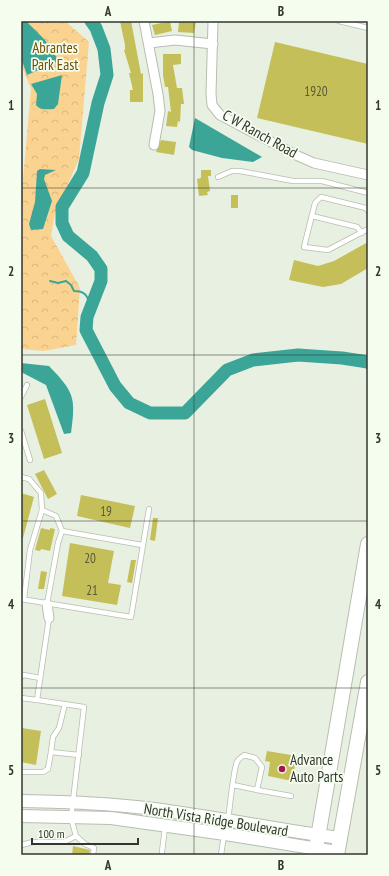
<svg xmlns="http://www.w3.org/2000/svg" width="389" height="876" font-family="'PT Sans Narrow',sans-serif">
<style>
.park{fill:url(#park-crowns)}
.water{fill:#3ba697}
.lines{fill:none;stroke-linecap:round;stroke-linejoin:round}
.stream{stroke:#3ba697;stroke-width:2}
.river{stroke:#3ba697;stroke-width:13}
.building{fill:#c5bf59}
.lane-casing{stroke:#b7beb1;stroke-width:6}
.street-casing{stroke:#b7beb1;stroke-width:11}
.secondary-casing{stroke:#b7beb1;stroke-width:14}
.primary-casing{stroke:#b7beb1;stroke-width:16}
.lane{stroke:#fff;stroke-width:4.5}
.street{stroke:#fff;stroke-width:9}
.secondary{stroke:#fff;stroke-width:12}
.primary{stroke:#fff;stroke-width:14}
.grid{fill:none;stroke:#333630;stroke-width:1;stroke-opacity:0.55}
.poi-dot{fill:#a6134f;stroke:#f5fdef;stroke-width:1.5}
.labels{text-anchor:middle;stroke-width:3.5;stroke-linejoin:round;paint-order:stroke}
.number-label{font-size:13px;fill:#58583a}
.park-label{font-size:15px;fill:#725105;stroke:#f5fdef}
.street-label{font-size:15px;fill:#333630;stroke:#f5fdef}
.poi-label{font-size:15px;fill:#333630;stroke:#f5fdef;text-anchor:start}
.neatline{fill:none;stroke:#333630;stroke-width:1.5}
.grid-label{font-size:13px;text-anchor:middle;font-weight:bold;fill:#333630}
</style>
<defs>
<pattern id="park-crowns" width="20" height="18" patternUnits="userSpaceOnUse"><rect width="20" height="18" fill="#fbd390"/><path d="M2 6a3 3 0 1 1 6 0M12 15a3 3 0 1 1 6 0" fill="none" stroke="#d8b67c"/></pattern>
</defs>
<rect width="100%" height="100%" fill="#e8f0e2"/>
<polygon class="park" points="21,21 65,21 89,42 79,159 55,213 51,236 80,288 76,345 44,351 21,349 21,232 23,220 21,202 31,89 21,64"/>
<g class="water">
<polygon points="21,21 26,21 45,40 59,61 27,75 21,58"/>
<path d="M62 75 58 104 54 109C47 109 41 111 36 105L37 94 31 84Z"/>
<polygon points="195,118 262,157 253,162 222,158 192,150 189,147"/>
<polygon points="40,169 56,170 45,175 44,179 52,201 43,229 31,230 29,224 35,202 37,171"/>
<polygon points="335,355 368,357 368,369 325,356"/>
<path d="M21 363 49 366C74 392 76 397 71 433L64 434 46 385 21 372Z"/>
</g>
<g class="lines">
<path class="stream" d="M50 281 58 283 66 281 71 285 74 291C86 291 87 296 91 306"/>
<polyline class="river" points="91,21 96,28 104,49 107,75 98,103 83,173 62,207 62,223 68,236 92,256 101,269 101,281 87,317 86,330 115,386 129,403 150,413 185,413 227,370 253,360 298,355 342,358 368,362"/>
</g>
<g class="building">
<polygon points="120,21 131,21 141,74 143,73 143,102 130,102 130,90 133,90 129,73 131,73 124,50 125,50 125,45"/>
<polygon points="170,21 172,31 155,35 152,25"/>
<polygon points="179,21 196,21 194,33 178,32"/>
<polygon points="275,42 368,64 368,144 257,118"/>
<polygon points="163,54 181,54 181,64 173,65 177,88 182,88 184,104 181,104 180,122 178,121 177,127 166,126 168,111 171,112 168,87 165,87 163,75"/>
<polygon points="161,140 176,142 174,155 156,152"/>
<polygon points="201,170 211,170 211,176 208,176 210,191 207,192 208,195 199,196 197,179 201,178"/>
<rect x="231" y="195" width="7" height="13"/>
<polygon points="368,242 368,268 341,284 323,287 289,280 294,260 318,266 334,261"/>
<polygon points="45,399 62,453 44,459 27,405"/>
<polygon points="44,470 57,494 48,499 35,474"/>
<polygon points="21,493 34,497 23,538 21,538"/>
<polygon points="81,495 135,506 130,528 77,516"/>
<polygon points="153,518 158,518 155,541 150,540"/>
<polygon points="41,528 50,530 50,528 55,529 50,551 41,549 40,551 35,550"/>
<polygon points="70,543 114,551 108,583 121,585 117,605 62,596"/>
<polygon points="131,560 136,560 132,583 127,582"/>
<polygon points="41,571 47,572 44,589 38,589"/>
<polygon points="22,728 41,731 36,765 21,762"/>
<polygon points="267,751 297,756 292,781 268,776 270,762 265,761"/>
<polygon points="73,846 90,850 89,855 72,855"/>
</g>
<g class="lines">
<g class="lane-casing">
<g id="lane">
<polyline points="339,21 368,28"/>
<polyline points="218,177 232,171 240,171 293,181 322,181 368,193"/>
<polyline points="368,211 366,208 321,197 315,203 304,247 328,250 368,229"/>
<polyline points="312,216 357,227 362,233"/>
<polyline points="21,397 27,385"/>
<polyline points="21,431 30,460"/>
<polyline points="21,477 29,479 41,493 42,510 30,550 24,599"/>
<polyline points="42,510 56,516 62,531 58,543 47,604"/>
<polyline points="62,531 142,545"/>
<polyline points="21,599 131,617 149,509"/>
<polyline points="21,677 24,675 40,678"/>
<polyline points="21,698 37,700 49,618"/>
<polyline points="37,700 84,707 71,818 76,836 85,844 94,848 93,855"/>
<polyline points="65,704 59,728 53,737 51,752 79,755"/>
<polyline points="21,772 43,772 48,769 51,752"/>
<polyline points="257,790 291,796"/>
<path d="M228 820C230 807 233 771 237 762 238 759 242 757 244 755L255 758 262 767 257 790 233 785"/>
<polyline points="21,845 33,842 64,842 76,836"/>
<polyline points="162,852 165,827"/>
<polyline points="221,855 224,835"/>
</g>
</g>
<g class="street-casing">
<g id="street">
<polyline points="144,21 158,94 160,111 154,145"/>
<polyline points="213,21 211,94 212,105 220,115 298,156 314,163 368,175"/>
<polyline points="149,43 175,40 213,44"/>
<polyline points="47,604 49,618"/>
</g>
</g>
<g class="secondary-casing">
<g id="secondary">
<path d="M21 801C65 802 110 803 154 809 216 817 278 830 340 838"/>
<polyline points="21,816 111,818 225,834 337,852"/>
</g>
</g>
<g class="primary-casing">
<g id="primary">
<polyline points="315,855 368,544"/>
<polyline points="337,855 368,682"/>
</g>
</g>
<use href="#lane" class="lane"/>
<use href="#street" class="street"/>
<use href="#secondary" class="secondary"/>
<use href="#primary" class="primary"/>
</g>
<path class="grid" d="M194 21V855M21 188H368M21 355H368M21 521H368M21 688H368"/>
<circle class="poi-dot" cx="282" cy="769" r="4"/>
<g class="labels">
<g class="number-label">
<text x="316" y="96">1920</text>
<text x="106" y="516">19</text>
<text x="90" y="563">20</text>
<text x="92" y="595">21</text>
</g>
<g class="park-label">
<text x="55" y="53">Abrantes<tspan x="55" dy="17">Park East</tspan></text>
</g>
<g class="street-label">
<text transform="translate(260 134) rotate(29)" y="5">C W Ranch Road</text>
<text transform="translate(216 820) rotate(9)" y="5">North Vista Ridge Boulevard</text>
</g>
<g class="poi-label">
<text x="290" y="765">Advance<tspan x="290" dy="17">Auto Parts</tspan></text>
</g>
</g>
<rect width="389" height="876" fill="none" stroke="#f5fdef" stroke-width="44"/>
<path d="M32 838v6h106v-6" fill="none" stroke="#333630" stroke-width="2"/>
<text x="38" y="838" font-size="12" fill="#333630" stroke="#f5fdef" stroke-width="3" paint-order="stroke">100 m</text>
<rect x="22" y="22" width="345" height="832" class="neatline"/>
<g class="grid-label">
<text x="108" y="16">A</text>
<text x="281" y="16">B</text>
<text x="11" y="110">1</text>
<text x="378" y="110">1</text>
<text x="11" y="276">2</text>
<text x="378" y="276">2</text>
<text x="11" y="443">3</text>
<text x="378" y="443">3</text>
<text x="11" y="609">4</text>
<text x="378" y="609">4</text>
<text x="11" y="775">5</text>
<text x="378" y="775">5</text>
<text x="108" y="870">A</text>
<text x="281" y="870">B</text>
</g>
</svg>
